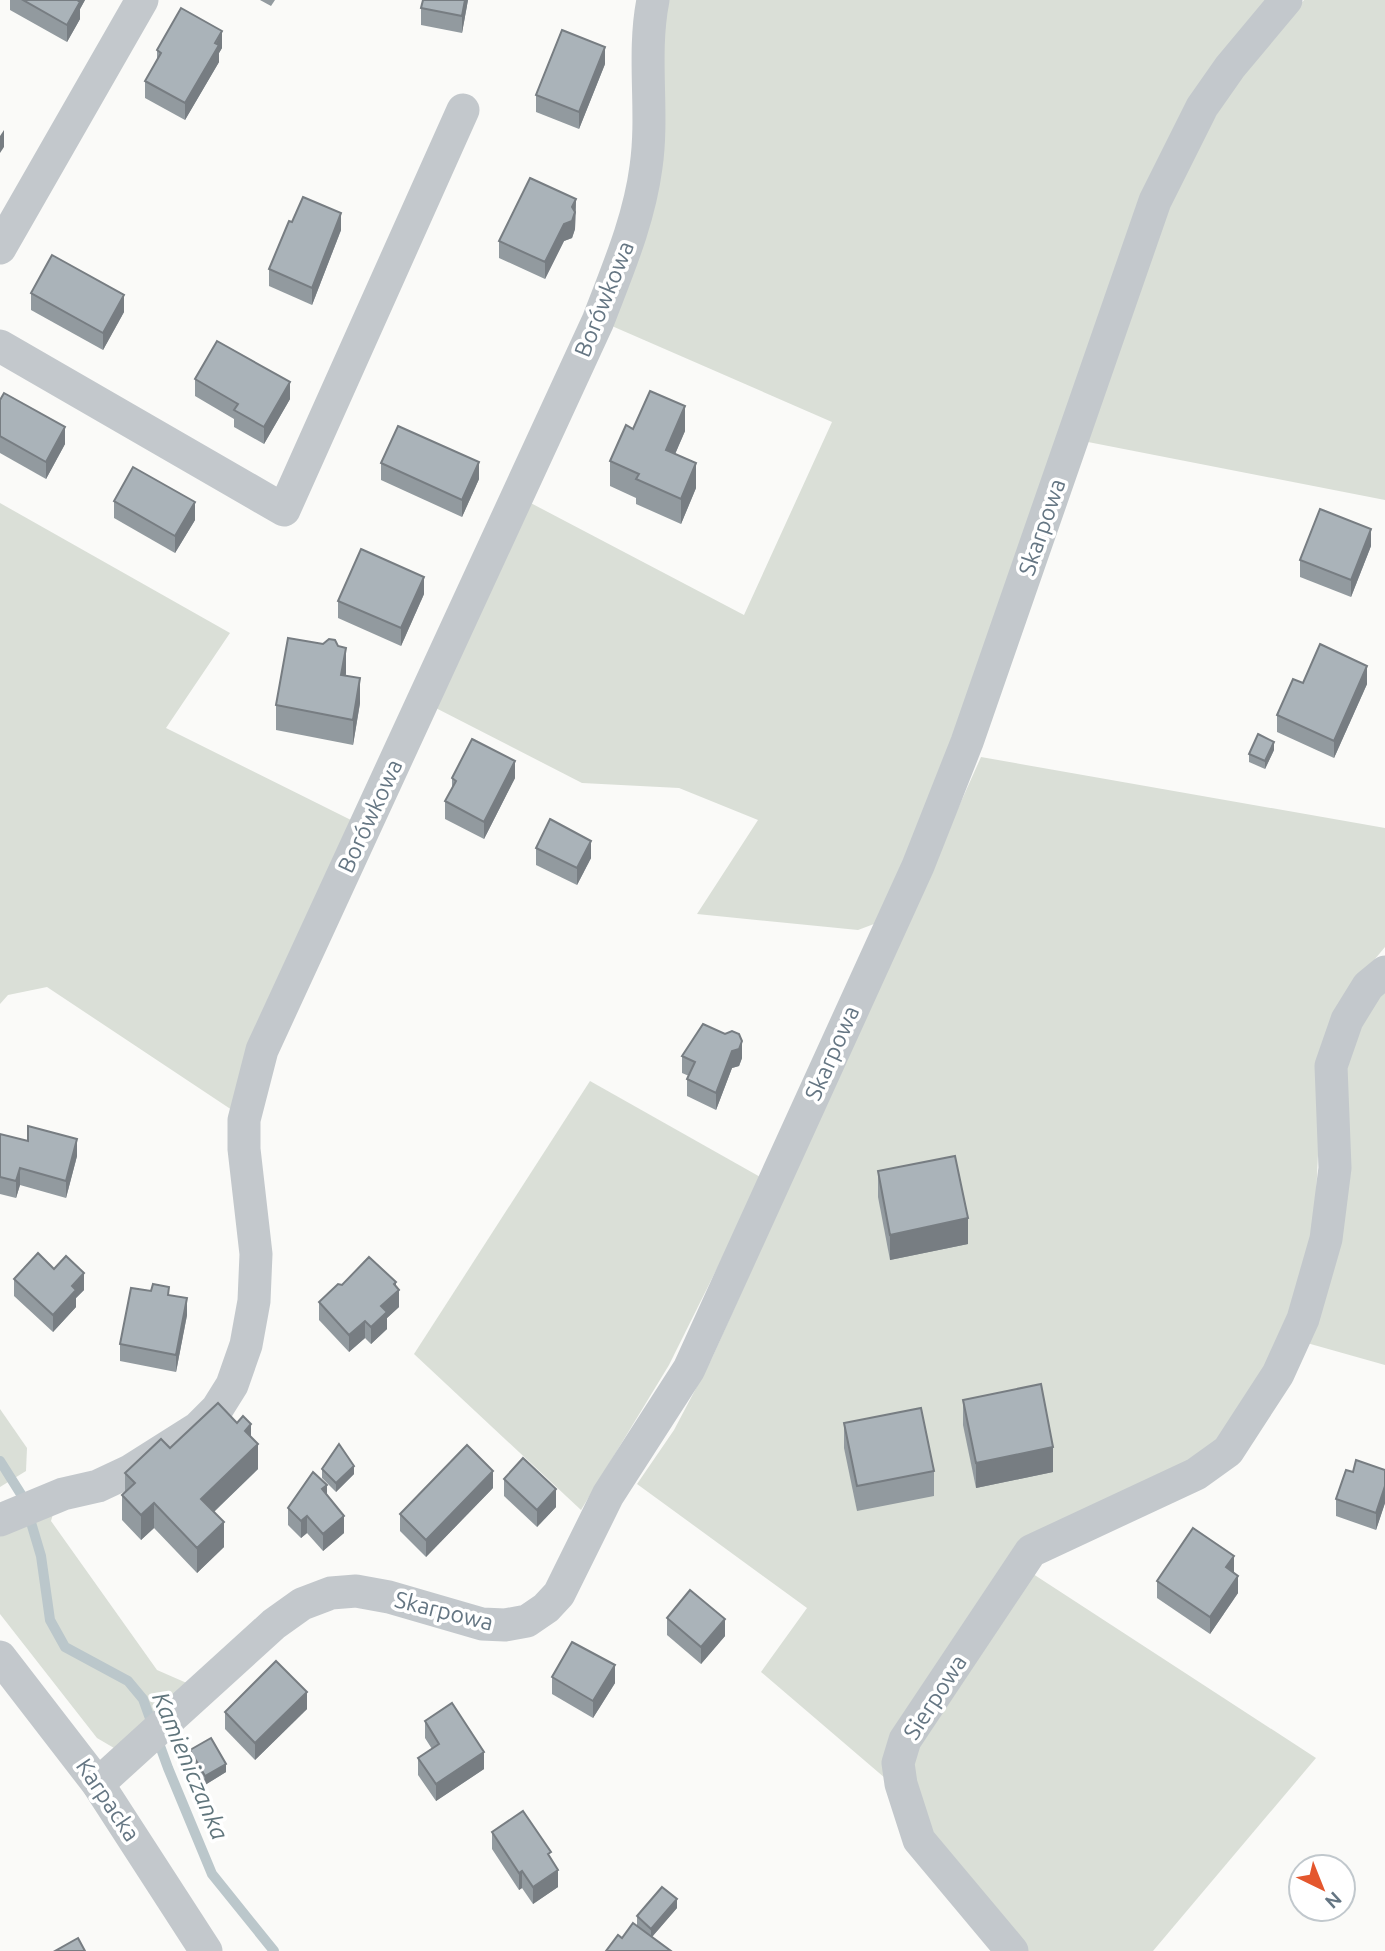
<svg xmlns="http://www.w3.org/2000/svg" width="1385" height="1951" font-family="Ubuntu,sans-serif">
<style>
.green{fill:#dadfd7}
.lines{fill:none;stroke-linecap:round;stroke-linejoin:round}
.stream{stroke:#bbc7cb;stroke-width:10}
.minor{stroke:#c3c8cc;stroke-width:33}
.wall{fill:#929a9f}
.shaded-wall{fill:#777d82}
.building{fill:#aab3b9;stroke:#777d82;stroke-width:2}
.labels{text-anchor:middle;stroke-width:7;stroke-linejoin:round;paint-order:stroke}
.street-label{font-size:23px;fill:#657683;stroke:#fff}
.water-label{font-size:24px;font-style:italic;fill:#60757c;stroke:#fff}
</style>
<rect width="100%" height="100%" fill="#fafaf8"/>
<g class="green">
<polygon points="662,0 1268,0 1234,41 888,902 874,924 858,930 697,914 758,820 679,788 582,783 428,704 525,500 744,615 832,422 605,323"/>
<polygon points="1304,0 1385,0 1385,500 1088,442 1181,172 1239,78"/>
<polygon points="0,503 230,633 166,728 355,822 235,1112 47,987 8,995 0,1004"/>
<polygon points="981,757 1385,828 1385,947 1345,995 1323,1052 1314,1238 1285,1333 1221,1440 1189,1468 1030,1542 892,1784 761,1672 807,1608 637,1484 674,1430 712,1358"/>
<polygon points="1385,983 1385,1365 1307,1343 1340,1072 1356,1022"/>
<polygon points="590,1081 762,1178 669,1365 581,1510 414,1354"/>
<polygon points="0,1409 27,1448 26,1471 0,1487"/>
<polygon points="55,1507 51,1521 157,1670 189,1684 114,1748 97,1738 0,1614 0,1530"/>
<polygon points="1030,1572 1316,1758 1153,1951 1021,1951 927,1835 909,1787 914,1745"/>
</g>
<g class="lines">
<polyline class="stream" points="0,1461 24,1499 41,1556 50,1620 65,1647 128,1681 143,1699 168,1768 212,1874 274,1951"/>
<g class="minor">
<polyline points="0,248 142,0"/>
<polyline points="0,346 284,510 463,110"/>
<path d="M0 1520 63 1494 98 1486 130 1471 198 1428 217 1409 232 1385 246 1345 254 1301 256 1254 244 1149V1120L262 1050 598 321C617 271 639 221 646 167 654 112 642 55 653 0"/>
<polyline points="0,1657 98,1784 206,1951"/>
<polyline points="98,1784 274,1624 302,1604 331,1593 356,1591 389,1597 482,1624 505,1625 527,1621 546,1608 559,1594 608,1495 689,1369 918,866 967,742 1155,201 1202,107 1230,67 1286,0"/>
<polyline points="1012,1951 919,1840 901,1784 898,1763 905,1740 1031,1551 1196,1474 1228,1451 1278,1374 1303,1319 1326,1239 1335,1168 1331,1066 1347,1020 1368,986 1385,972"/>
</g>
</g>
<g class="wall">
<polygon points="10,0 85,0 80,9 80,19 67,42 10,10"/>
<polygon points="260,0 275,0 271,6"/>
<polygon points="423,0 468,0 462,33 421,25 421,8"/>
<polygon points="222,48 219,53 219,62 185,120 145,98 145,81 157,60 157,50"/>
<polygon points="605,64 579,129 536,112 536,95"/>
<polygon points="576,199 575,229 572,238 564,241 545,279 499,258 499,241"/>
<polygon points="292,222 341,230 312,305 269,286 269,269"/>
<polygon points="31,293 124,312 103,350 31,310"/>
<polygon points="195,379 290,399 264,444 234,427 234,419 195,396"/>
<polygon points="0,400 65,444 46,479 0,453"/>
<polygon points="633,429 685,431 675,454 696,488 681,524 636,504 636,498 610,486 610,461"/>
<polygon points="381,463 479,479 462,517 381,480"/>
<polygon points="114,501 195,520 175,553 114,518"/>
<polygon points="1371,546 1351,597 1300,577 1300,560"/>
<polygon points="424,594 401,646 338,618 338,601"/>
<polygon points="346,673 346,676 360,703 353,745 276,730 276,705"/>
<polygon points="1303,683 1367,684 1334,758 1277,732 1277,715"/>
<polygon points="1274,750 1265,769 1249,762 1249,754"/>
<polygon points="452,778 515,778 484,839 445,819 445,801 452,790"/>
<polygon points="536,848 591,858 577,885 536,865"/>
<polygon points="682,1056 742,1058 739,1066 732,1068 716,1110 687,1096 687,1079 689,1076 682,1073"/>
<polygon points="0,1134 77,1156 66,1198 20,1185 16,1198 0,1194"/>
<polygon points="878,1171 968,1244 890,1260 878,1197"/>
<polygon points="54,1269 84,1290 76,1298 76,1307 53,1332 14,1296 14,1279"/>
<polygon points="396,1287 399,1307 387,1318 387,1329 371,1344 365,1338 349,1352 319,1320 319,1302"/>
<polygon points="169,1295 187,1315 176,1372 120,1361 120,1344"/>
<polygon points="963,1400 1053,1472 976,1488 963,1425"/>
<polygon points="844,1423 934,1471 934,1496 857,1511 844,1448"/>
<polygon points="251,1438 258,1469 214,1512 224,1547 197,1573 154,1528 141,1540 122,1520 122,1495 125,1492 125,1473 170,1448"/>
<polygon points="322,1469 354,1474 336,1492 322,1478"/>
<polygon points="1385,1470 1385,1503 1376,1530 1336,1516 1336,1499 1353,1472"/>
<polygon points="504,1479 556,1507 537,1527 504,1496"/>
<polygon points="493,1488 426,1557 400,1531 400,1514"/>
<polygon points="327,1496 344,1533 323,1551 307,1533 301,1538 288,1525 288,1508"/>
<polygon points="1234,1573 1238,1593 1210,1634 1157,1598 1157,1581"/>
<polygon points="667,1618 725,1636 701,1664 667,1635"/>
<polygon points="552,1677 615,1683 593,1718 552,1694"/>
<polygon points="307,1709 255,1760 225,1729 225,1712"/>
<polygon points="425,1721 484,1769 436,1801 418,1775 418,1758 432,1749 425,1738"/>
<polygon points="190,1750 226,1772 205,1785 190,1759"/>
<polygon points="492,1832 551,1858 558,1887 533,1904 522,1888 519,1890 492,1849"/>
<polygon points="677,1908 652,1937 622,1938 637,1925 637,1916"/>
</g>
<g class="shaded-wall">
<polygon points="76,0 85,0 80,9 80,19 67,42 67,25"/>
<polygon points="465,0 468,0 462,33 462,16"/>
<polygon points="222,31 222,48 219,53 219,62 185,120 185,103"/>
<polygon points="605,47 605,64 579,129 579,112"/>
<polygon points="4,130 4,147 0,153 0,136"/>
<polygon points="576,199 575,229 572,238 564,241 545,279 545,262"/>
<polygon points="341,213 341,230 312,305 312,288"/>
<polygon points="124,295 124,312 103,350 103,333"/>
<polygon points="290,382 290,399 264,444 264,427"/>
<polygon points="685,406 685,431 666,475 666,450"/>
<polygon points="65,427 65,444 46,479 46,462"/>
<polygon points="479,462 479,479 462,517 462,500"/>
<polygon points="696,463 696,488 681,524 681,499"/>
<polygon points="195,502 195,520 175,553 175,536"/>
<polygon points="1371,529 1371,546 1351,597 1351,580"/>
<polygon points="424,577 424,594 401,646 401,628"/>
<polygon points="346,648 346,673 341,700 341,675"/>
<polygon points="1367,666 1367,684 1334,758 1334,741"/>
<polygon points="360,678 360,703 353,745 353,720"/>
<polygon points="1274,742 1274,750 1265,769 1265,761"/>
<polygon points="515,761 515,778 484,839 484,822"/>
<polygon points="591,841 591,858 577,885 577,868"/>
<polygon points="742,1041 742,1058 739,1066 732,1068 716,1110 716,1093 732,1051"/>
<polygon points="77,1139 77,1156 66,1198 66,1181"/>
<polygon points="20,1168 20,1185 16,1198 16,1181"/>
<polygon points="968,1218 968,1244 890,1260 890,1235"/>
<polygon points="84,1273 84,1290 76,1298 76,1307 53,1332 53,1315 72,1286"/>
<polygon points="396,1282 396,1292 399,1290 399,1307 387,1318 387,1329 371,1344 371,1327 394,1284"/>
<polygon points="187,1298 187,1315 176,1372 176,1355"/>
<polygon points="365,1321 365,1338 349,1352 349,1335"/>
<polygon points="251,1424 251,1449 245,1431"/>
<polygon points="258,1444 258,1469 201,1524 201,1499"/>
<polygon points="1053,1447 1053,1472 976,1488 976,1463"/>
<polygon points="354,1466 354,1474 336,1492 336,1483"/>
<polygon points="493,1471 493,1488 426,1557 426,1540"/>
<polygon points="327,1485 327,1502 322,1489"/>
<polygon points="1385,1486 1385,1503 1376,1530 1376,1513"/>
<polygon points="556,1489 556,1507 537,1527 537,1510"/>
<polygon points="154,1503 154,1528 141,1540 141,1515"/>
<polygon points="307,1516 307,1533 301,1538 301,1521"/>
<polygon points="344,1516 344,1533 323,1551 323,1534"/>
<polygon points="224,1522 224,1547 197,1573 197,1548"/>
<polygon points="1234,1556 1234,1573 1226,1567"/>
<polygon points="1238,1576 1238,1593 1210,1634 1210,1617"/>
<polygon points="725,1619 725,1636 701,1664 701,1647"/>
<polygon points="615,1665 615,1683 593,1718 593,1701"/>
<polygon points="307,1692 307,1709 255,1760 255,1743"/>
<polygon points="484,1752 484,1769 436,1801 436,1784"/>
<polygon points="226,1764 226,1772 205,1785 205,1776"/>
<polygon points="558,1870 558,1887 533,1904 533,1887"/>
<polygon points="522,1871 522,1888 519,1890 519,1873"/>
<polygon points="677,1899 677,1908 651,1938 651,1929"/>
</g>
<g class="building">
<polygon points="23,0 77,0 80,2 67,25"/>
<polygon points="423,0 465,0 462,16 421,8"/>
<polygon points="181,8 222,31 215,43 219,45 185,103 145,81 161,53 157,50"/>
<polygon points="562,30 605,47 579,112 536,95"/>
<polygon points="530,178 576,199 572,207 575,212 572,221 564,224 545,262 499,241"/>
<polygon points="303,197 341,213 312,288 269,269 289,221 292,222"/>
<polygon points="52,255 124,295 103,333 31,293"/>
<polygon points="217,341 290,382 264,427 234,410 238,404 195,379"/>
<polygon points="650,391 685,406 666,450 696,463 681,499 636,479 639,474 610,461 626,425 633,429"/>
<polygon points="4,393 65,427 46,462 0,436 0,400"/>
<polygon points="398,426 479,462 462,500 381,463"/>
<polygon points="133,467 195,502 175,536 114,501"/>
<polygon points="1320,509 1371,529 1351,580 1300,560"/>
<polygon points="361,549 424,577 401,628 338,601"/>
<polygon points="288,638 323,644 329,639 335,640 338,646 346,648 341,675 360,678 353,720 276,705"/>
<polygon points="1320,644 1367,666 1334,741 1277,715 1293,679 1303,683"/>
<polygon points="1258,734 1274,742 1265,761 1249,754"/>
<polygon points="472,739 515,761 484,822 445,801 456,781 452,778"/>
<polygon points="550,819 591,841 577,868 536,848"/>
<polygon points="703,1024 725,1034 732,1031 739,1034 742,1041 739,1049 732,1051 716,1093 687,1079 695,1062 682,1056"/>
<polygon points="28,1126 77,1139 66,1181 20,1168 16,1181 0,1177 0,1134 28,1141"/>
<polygon points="955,1156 968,1218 890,1235 878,1171"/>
<polygon points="38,1253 54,1269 66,1256 84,1273 72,1286 76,1290 53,1315 14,1279"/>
<polygon points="369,1257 396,1282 394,1284 399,1290 381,1306 387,1312 371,1327 365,1321 349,1335 319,1302 338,1284 342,1285"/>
<polygon points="153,1284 169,1287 168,1295 187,1298 176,1355 120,1344 131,1288 151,1291"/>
<polygon points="1041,1384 1053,1447 976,1463 963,1400"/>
<polygon points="218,1403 237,1423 243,1416 251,1424 245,1431 258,1444 201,1499 224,1522 197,1548 154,1503 141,1515 122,1495 135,1483 125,1473 161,1439 170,1448"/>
<polygon points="921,1408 934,1471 857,1486 844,1423"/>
<polygon points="339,1444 354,1466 336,1483 322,1469"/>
<polygon points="467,1445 493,1471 426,1540 400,1514"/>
<polygon points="523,1458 556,1489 537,1510 504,1479"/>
<polygon points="1356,1460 1385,1470 1385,1486 1376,1513 1336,1499 1346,1470 1353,1472"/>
<polygon points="313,1472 327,1485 322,1489 344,1516 323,1534 307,1516 301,1521 288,1508"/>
<polygon points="1193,1528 1234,1556 1226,1567 1238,1576 1210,1617 1157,1581"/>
<polygon points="690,1590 725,1619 701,1647 667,1618"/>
<polygon points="572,1642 615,1665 593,1701 552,1677"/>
<polygon points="276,1661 307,1692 255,1743 225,1712"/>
<polygon points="452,1703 484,1752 436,1784 418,1758 439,1744 425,1721"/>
<polygon points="211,1738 226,1764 205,1776 190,1750"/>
<polygon points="523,1811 551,1852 548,1854 558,1870 533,1887 522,1871 519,1873 492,1832"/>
<polygon points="662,1887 677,1899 651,1929 637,1916"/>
<polygon points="633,1923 671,1951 606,1951 618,1935 622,1938"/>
<polygon points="78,1938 85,1951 55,1951"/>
</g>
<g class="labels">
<g class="street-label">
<text transform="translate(604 299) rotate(-68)" y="8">Borówkowa</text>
<text transform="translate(1042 527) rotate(-71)" y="8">Skarpowa</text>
<text transform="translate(370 816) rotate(-65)" y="8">Borówkowa</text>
<text transform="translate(832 1053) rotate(-66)" y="8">Skarpowa</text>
<text transform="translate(444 1611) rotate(14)" y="8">Skarpowa</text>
<text transform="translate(935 1697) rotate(-57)" y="8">Sierpowa</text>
<text transform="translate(108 1800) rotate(56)" y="8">Karpacka</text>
</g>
<g class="water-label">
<text transform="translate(190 1766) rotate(67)" y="8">Kamieniczanka</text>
</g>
</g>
<g transform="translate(1322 1888) rotate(137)"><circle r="33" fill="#ffffff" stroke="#c1c8cd" stroke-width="2"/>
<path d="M0-5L12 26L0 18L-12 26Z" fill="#e4572e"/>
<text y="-10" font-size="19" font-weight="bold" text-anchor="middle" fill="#657683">N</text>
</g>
</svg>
